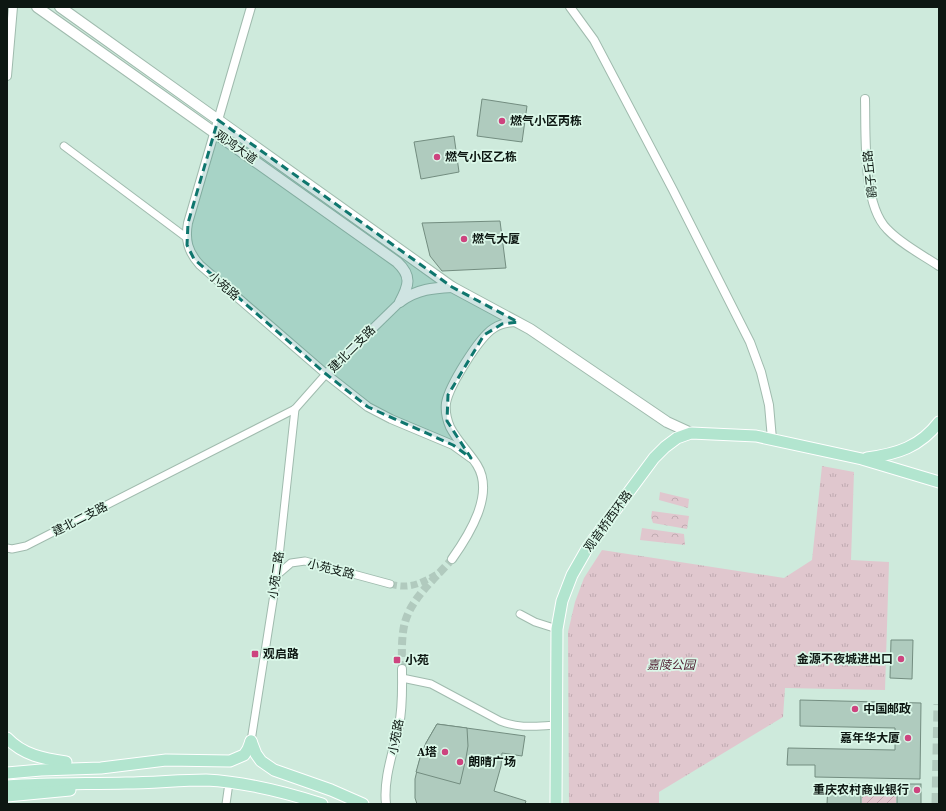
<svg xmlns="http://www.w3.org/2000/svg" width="946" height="811" font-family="'Source Serif 4','Noto Sans SC',serif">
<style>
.grass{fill:url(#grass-tufts)}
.forest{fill:url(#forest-crowns)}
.garden{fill:url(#garden-furrows)}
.building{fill:#afcbbe;stroke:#738d80}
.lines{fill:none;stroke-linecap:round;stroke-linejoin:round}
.minor-tunnel{stroke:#b1cabe;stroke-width:7;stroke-dasharray:7 3.5;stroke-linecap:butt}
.tertiary-tunnel{stroke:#b1cabe;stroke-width:8;stroke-dasharray:8 4;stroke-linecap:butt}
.primary-tunnel{stroke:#b1cabe;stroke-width:11;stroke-dasharray:11 5.5;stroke-linecap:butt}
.minor-casing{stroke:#a0bbae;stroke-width:9}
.tertiary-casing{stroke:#a0bbae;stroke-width:10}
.secondary-casing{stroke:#a0bbae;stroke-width:12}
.primary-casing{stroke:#fff;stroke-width:13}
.minor{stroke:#fff;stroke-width:7}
.tertiary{stroke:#fff;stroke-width:8}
.secondary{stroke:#fff;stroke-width:10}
.primary{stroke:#b2e5cf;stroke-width:11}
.marked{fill:#0f766e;fill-opacity:0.2;stroke:#0f766e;stroke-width:3;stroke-dasharray:8 5;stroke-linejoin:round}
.poi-dot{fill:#cd447f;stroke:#dbf8e9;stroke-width:1.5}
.labels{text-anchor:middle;stroke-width:3.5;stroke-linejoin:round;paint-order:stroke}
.poi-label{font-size:12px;font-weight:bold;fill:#0d1712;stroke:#dbf8e9;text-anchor:start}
.street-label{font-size:12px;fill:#0d1712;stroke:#dbf8e9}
.park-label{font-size:12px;font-style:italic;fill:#542135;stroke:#dbf8e9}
</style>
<defs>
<pattern id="grass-tufts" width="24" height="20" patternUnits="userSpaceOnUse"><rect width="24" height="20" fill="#e0c7ce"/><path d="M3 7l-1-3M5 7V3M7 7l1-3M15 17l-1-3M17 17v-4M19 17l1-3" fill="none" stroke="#bfaab0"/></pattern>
<pattern id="forest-crowns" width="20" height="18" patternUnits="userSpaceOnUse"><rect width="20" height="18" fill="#e0c7ce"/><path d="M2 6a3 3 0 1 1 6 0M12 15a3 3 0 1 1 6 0" fill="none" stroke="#bfaab0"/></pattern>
<pattern id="garden-furrows" width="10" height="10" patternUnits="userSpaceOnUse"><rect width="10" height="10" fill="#e0c7ce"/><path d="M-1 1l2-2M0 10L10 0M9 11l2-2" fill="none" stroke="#bfaab0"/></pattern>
</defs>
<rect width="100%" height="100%" fill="#ceeadc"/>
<polygon class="grass" points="822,466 854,472 851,560 889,562 885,690 785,688 783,717 659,792 659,804 569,804 568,632 575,602 584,578 602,550 784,578 812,560"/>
<g class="forest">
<polygon points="660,492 689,499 688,508 659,500"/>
<polygon points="652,511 689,516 687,529 653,523 651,517"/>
<polygon points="642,528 684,534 685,545 640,540"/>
</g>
<rect class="garden" x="862" y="785" width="34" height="19"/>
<g class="building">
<polygon points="482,99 527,106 522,142 477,136"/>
<polygon points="454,136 459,172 421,179 414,142"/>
<polygon points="500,221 506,268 442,271 430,256 422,223"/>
<polygon points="891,640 913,640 912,679 890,678"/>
<polygon points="800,700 921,703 920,779 815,777 815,765 787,765 788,748 895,750 895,728 800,726"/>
<polygon points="437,724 525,736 522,756 502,753 501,766 494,791 526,801 525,804 417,804 415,798 415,779 420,758 426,743"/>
<polygon points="437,724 467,728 468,746 466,758 460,784 416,772 420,758 426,743"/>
<polygon points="828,784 861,784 861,804 827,804"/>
<rect x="897" y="784" width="24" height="20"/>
</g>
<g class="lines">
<path class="minor-tunnel" d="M390 584C411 590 423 582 441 572"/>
<path class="tertiary-tunnel" d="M402 669C402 653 401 637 405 622 412 597 436 578 452 559"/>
<polyline class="primary-tunnel" points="937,804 939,704"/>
<g class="minor-casing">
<g id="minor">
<polyline points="64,146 187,238"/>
<polyline points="7,548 12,549 26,546 295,409 326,374"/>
<polyline points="277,575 291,563 305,561 390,584"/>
<polyline points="520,614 535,622 557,629"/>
<path d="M402 678 431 684 500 721C521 729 535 726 557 725"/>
<polyline points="251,741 277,575 295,409"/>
<polyline points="226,804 229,783"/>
</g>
</g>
<g class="tertiary-casing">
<g id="tertiary">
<path d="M251 7 188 223C185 240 188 252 200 265L326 374 368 407 391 419 453 445 471 458"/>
<polyline points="570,7 594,40 673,190 750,342 761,372 769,405 772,439"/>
<polyline points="7,76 13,7"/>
<path d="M865 99C866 133 862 204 887 229 901 244 921 254 939 266"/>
<polyline points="326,374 400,302"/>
<path d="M452 559C469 535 495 494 477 465 469 452 457 441 450 427 447 420 445 411 446 403 449 386 479 337 494 328 501 323 509 322 518 322"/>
<path d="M386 804C383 778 394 750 399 725 403 706 402 687 402 669"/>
</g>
</g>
<g class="secondary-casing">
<g id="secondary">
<path d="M37 7 397 262C412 276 409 285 400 302"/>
<polyline points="60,7 452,287 530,329 667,422 691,433"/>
<path d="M401 301C418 289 433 288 452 287"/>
</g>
</g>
<g class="primary-casing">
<g id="primary">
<path d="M867 458C897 454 920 447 939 422"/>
<path d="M7 738C23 755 44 759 66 762"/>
<polyline points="251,741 256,754 261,761 274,770 331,790 363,804"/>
<polyline points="7,773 41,770 101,768 166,760 230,761 244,755 248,749 251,741"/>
<path d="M7 786C47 783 86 784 126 783 153 783 179 780 206 780 245 782 285 792 322 804"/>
<polyline points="7,796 70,790"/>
<polyline points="556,804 557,629 562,601 572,575 588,547 654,458 665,447 677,438 691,433 756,436 862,459 939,482"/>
</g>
</g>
<use href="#minor" class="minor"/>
<use href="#tertiary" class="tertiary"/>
<use href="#secondary" class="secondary"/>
<use href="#primary" class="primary"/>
</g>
<path class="marked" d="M218 120 452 287 518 322 502 324 484 335 448 395 447 421 471 458 453 445 368 407 326 374 194 259 187 245 188 223Z"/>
<g class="poi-dot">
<circle cx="502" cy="121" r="4"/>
<circle cx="437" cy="157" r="4"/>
<circle cx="464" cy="239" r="4"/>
<rect x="251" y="650" width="8" height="8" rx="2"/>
<circle cx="901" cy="659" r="4"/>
<rect x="393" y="656" width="8" height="8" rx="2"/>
<circle cx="855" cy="709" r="4"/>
<circle cx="908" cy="738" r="4"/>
<circle cx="445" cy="752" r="4"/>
<circle cx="460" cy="762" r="4"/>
<circle cx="917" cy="790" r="4"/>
</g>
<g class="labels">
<g class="poi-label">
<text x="510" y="125">燃气小区丙栋</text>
<text x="445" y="161">燃气小区乙栋</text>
<text x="472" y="243">燃气大厦</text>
<text x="263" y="658">观启路</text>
<text x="893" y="663" text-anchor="end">金源不夜城进出口</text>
<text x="405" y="664">小苑</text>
<text x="863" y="713">中国邮政</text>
<text x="900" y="742" text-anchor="end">嘉年华大厦</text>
<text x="437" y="756" text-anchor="end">A塔</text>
<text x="468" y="766">朗晴广场</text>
<text x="909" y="794" text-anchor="end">重庆农村商业银行</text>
</g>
<g class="street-label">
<text transform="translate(236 147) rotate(35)" y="4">观鸿大道</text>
<text transform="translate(870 174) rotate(-96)" y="4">鹞子丘路</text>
<text transform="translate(224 286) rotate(41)" y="4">小苑路</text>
<text transform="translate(352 349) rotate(-45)" y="4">建北二支路</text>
<text transform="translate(80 519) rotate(-27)" y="4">建北二支路</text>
<text transform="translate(608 521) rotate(-54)" y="4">观音桥西环路</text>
<text transform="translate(331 569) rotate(14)" y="4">小苑支路</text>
<text transform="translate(276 575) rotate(-82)" y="4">小苑二路</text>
<text transform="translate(396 737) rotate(-79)" y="4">小苑路</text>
</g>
<g class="park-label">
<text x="671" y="669">嘉陵公园</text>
</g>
</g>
<rect width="946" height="811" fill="none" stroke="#0d1712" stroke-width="16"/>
</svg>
